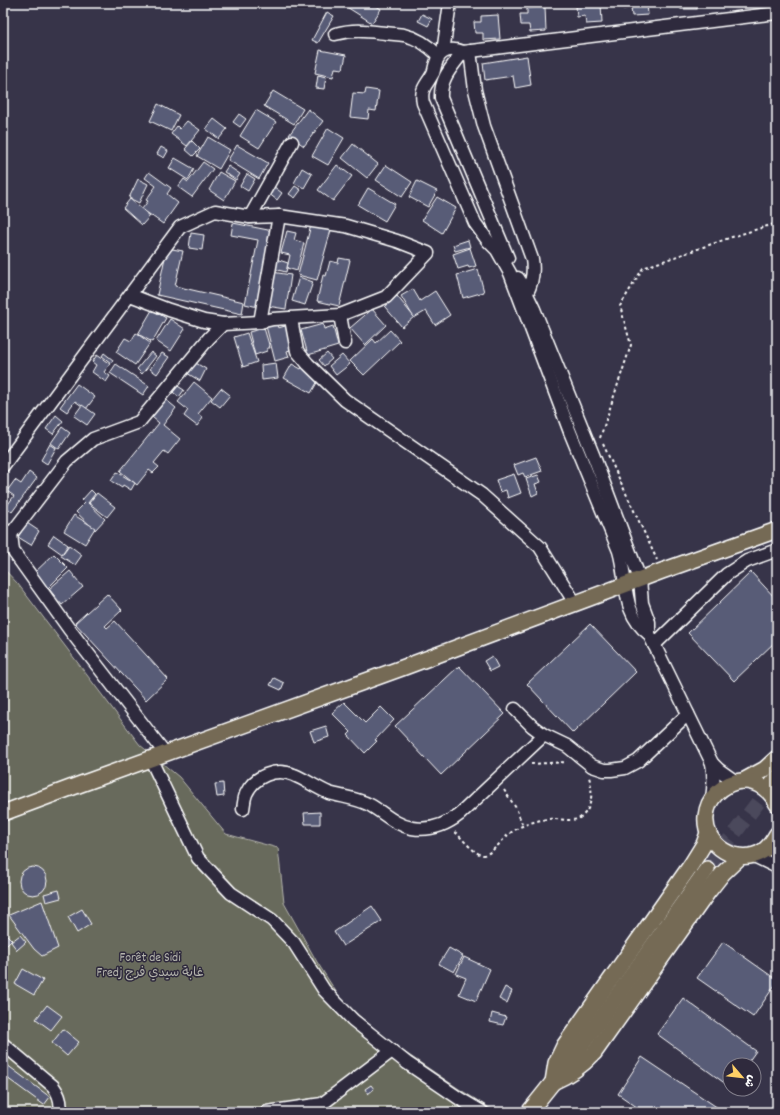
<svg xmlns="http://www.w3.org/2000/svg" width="780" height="1115" font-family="Dekko,'Playpen Sans Arabic',sans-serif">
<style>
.green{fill:#686a5b;stroke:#b4b4ad}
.building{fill:#585b77;stroke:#fff}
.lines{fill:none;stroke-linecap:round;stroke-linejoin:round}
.major-tunnel{stroke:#4b485b;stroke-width:15;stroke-dasharray:15 8;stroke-linecap:butt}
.minor-casing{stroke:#fff;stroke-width:15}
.major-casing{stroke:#fff;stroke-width:18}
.path{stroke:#fff;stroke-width:2;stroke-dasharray:3 3;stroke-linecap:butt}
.minor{stroke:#2f2a3d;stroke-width:12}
.major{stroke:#756a55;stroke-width:15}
.labels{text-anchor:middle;stroke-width:3;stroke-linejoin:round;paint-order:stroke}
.park-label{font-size:13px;fill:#b4b4ad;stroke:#2f2a3d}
</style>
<rect width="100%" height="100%" fill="#373449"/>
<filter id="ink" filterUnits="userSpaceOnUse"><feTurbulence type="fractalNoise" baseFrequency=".025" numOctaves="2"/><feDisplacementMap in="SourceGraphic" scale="8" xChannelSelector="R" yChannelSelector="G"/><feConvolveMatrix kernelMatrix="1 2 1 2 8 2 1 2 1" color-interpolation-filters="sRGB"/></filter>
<g filter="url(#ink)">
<polygon class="green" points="3,568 18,584 140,745 179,777 226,834 278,848 284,903 317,962 342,1001 391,1043 459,1089 496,1112 3,1112"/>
<g class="building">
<polygon points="342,3 372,3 381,9 372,23 342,4"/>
<polygon points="583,3 601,3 602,23 586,24 585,16 577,17 576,6 583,6"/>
<polygon points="623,3 647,3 648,15 632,16 631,8 623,9"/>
<rect x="681" y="3" width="16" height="6"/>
<polygon points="545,7 546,31 530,32 529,25 521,25 520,14 527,14 527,8"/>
<polygon points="327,12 334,16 318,43 312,40"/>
<polygon points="422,14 432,19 428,26 418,21"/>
<polygon points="498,15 500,39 483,40 483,33 475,33 474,22 481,22 481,16"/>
<polygon points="320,50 346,55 343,69 335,68 333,77 315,73"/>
<polygon points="527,56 531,85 515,88 513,76 485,80 483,63"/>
<polygon points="318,75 326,77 324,89 316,88"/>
<polygon points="366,89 379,91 376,111 369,110 368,119 350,117 353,93 365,94"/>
<polygon points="273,91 303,109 294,124 264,106"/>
<polygon points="158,104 179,115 171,131 150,121"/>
<polygon points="308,109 323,121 304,146 289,135"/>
<polygon points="256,110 276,122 259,148 240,136"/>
<polygon points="239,114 246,119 240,127 233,122"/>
<polygon points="214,119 227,129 219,139 206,129"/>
<polygon points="187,121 200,130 187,146 171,134 177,126 180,129"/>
<polygon points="328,128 344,138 328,165 312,156"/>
<polygon points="208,137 230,150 219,169 197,156"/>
<polygon points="192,141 200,149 193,156 185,149"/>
<polygon points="353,144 378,164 367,178 342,158"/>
<polygon points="237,145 268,163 259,179 228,160"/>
<polygon points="161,147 168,151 164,158 157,154"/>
<polygon points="175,158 194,169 188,180 169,168"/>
<polygon points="203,162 213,169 192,197 178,187 184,179 188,182"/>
<polygon points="337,165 352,176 333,201 318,190"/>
<polygon points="386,165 412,182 402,197 376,180"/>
<polygon points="228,166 240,174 236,180 224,172"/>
<polygon points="302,168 312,174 304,188 294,183"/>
<polygon points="149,172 171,188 167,194 178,203 163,224 142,209 148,201 146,200 156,186 145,178"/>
<polygon points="219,172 235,181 224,200 209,190"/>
<polygon points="247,174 255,179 248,191 240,186"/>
<polygon points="138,179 148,184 139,203 129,198"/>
<polygon points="417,181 437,191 428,207 409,197"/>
<polygon points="273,186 282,193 277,200 268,193"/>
<polygon points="295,186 301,190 295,198 289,194"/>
<polygon points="368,188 395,204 385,221 358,205"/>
<polygon points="437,197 456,208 442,233 422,220"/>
<polygon points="130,199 150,216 142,225 123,208"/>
<polygon points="233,223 273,231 258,307 245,304 258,240 231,235"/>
<polygon points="311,225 331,230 317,280 298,275"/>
<polygon points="287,231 296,233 294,240 304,243 297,271 287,268 290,255 281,253"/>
<polygon points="191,233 204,235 202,250 189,248"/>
<polygon points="468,240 470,247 455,251 453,245"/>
<polygon points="167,248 183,251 175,286 244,302 242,314 157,295"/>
<polygon points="470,248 476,266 469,268 468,266 458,269 453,254"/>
<polygon points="339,258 350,260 339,306 317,301 323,275 326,276 330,261 338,263"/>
<polygon points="276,259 288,263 286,272 274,269"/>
<polygon points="478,269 484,292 463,298 457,275"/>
<polygon points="272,272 291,275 286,309 267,306"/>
<polygon points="299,277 313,282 305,305 292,301"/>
<polygon points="413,289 420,301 435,291 450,315 435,325 426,311 414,318 401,296"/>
<polygon points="397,296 414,317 402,327 385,307"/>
<polygon points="372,309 386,325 365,345 350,328"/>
<polygon points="152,310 166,318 152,342 138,334"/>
<polygon points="170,319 185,329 171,351 156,341"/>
<polygon points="277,323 278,328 289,325 295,348 287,351 289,357 275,361 266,326"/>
<polygon points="323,324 324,329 333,326 338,346 308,355 301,330"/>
<polygon points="264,328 270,348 267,348 267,351 255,355 249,332"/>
<polygon points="390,330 400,341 364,375 350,361 373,339 376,343"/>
<polygon points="136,333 150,343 135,365 116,352 125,338 131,341"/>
<polygon points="247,333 257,362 243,367 234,337"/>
<polygon points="151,352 156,356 142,374 137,369"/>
<polygon points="104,353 113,360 111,363 102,356"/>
<polygon points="162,353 169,357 157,374 150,369"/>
<polygon points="327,353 332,359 324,366 319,360"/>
<polygon points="97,355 110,364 104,372 110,376 106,382 92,372 96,365 92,362"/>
<polygon points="342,355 350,364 336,375 329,366"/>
<polygon points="194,362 206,369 200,381 187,373"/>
<polygon points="276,363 278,378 262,380 261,365"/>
<polygon points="116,364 149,386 143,395 110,373"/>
<polygon points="292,364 301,369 304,364 322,374 311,393 284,378"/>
<polygon points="194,382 212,397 198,414 203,418 197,426 184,416 188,410 178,402"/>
<polygon points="173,383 184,390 179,397 169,389"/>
<polygon points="77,384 95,397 86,409 75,401 67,412 60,407"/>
<polygon points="221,388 230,395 220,407 211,400"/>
<polygon points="159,394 176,408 163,425 180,439 168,454 164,451 154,463 159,467 153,473 149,470 137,485 120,471 159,423 145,411"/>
<polygon points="82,405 95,414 87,425 74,416"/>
<polygon points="56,415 63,421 53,434 46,429"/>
<polygon points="62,427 70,433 59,449 51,443"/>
<polygon points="50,444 56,448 47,464 41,460"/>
<polygon points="536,457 542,471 525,477 523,473 518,475 514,465"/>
<polygon points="29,472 37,478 12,512 6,507 14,496 7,491 15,480 21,484"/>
<polygon points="117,472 135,483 131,490 123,485 122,488 111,481"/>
<polygon points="514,474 521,493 508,498 506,490 500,492 496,480"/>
<polygon points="538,475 541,482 535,484 538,493 532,496 526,479"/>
<polygon points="91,490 95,494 88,503 105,519 95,530 76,512 85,503 82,500"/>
<polygon points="97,493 115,507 107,517 89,503"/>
<polygon points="74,515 95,528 85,544 64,531"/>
<polygon points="27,523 39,531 31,545 18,537"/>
<polygon points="54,535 68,545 62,554 48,544"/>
<polygon points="69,545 82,555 75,565 61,556"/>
<polygon points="54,554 68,568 46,590 32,575"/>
<polygon points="70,571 83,587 62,605 49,589"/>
<polygon points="751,572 777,600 777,640 734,681 688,633"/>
<polygon points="107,594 122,610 105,626 107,628 115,621 168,679 146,700 75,623"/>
<polygon points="590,624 636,672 573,733 527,684"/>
<polygon points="492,656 498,667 490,671 484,661"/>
<polygon points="459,666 505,714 441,775 395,726"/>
<polygon points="274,678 284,683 281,690 270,685"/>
<polygon points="344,702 365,723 381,707 394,720 375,740 377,741 365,753 348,735 351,732 332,713"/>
<polygon points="326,726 329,737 314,742 310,731"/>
<polygon points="223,783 224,796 217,797 215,784"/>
<polygon points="320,812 320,824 305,824 304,813"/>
<circle cx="33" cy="881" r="14"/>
<polygon points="59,890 61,898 46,902 44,894"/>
<polygon points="42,901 58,948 42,956 34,949 9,915"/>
<polygon points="372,906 382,921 343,946 334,932"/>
<polygon points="82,909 91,924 77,933 68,917"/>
<polygon points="5,933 12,940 3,949 3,935"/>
<polygon points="20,935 26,942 17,950 11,942"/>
<polygon points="723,942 777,980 777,982 753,1017 697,978"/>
<polygon points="449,948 463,956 454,972 439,964"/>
<polygon points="464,957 490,969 476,1001 459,994 466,978 456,974"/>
<polygon points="23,969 43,980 34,995 15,984"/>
<polygon points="505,987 512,991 507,1003 499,999"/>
<polygon points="683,998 756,1051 746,1065 730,1065 730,1087 657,1034"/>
<polygon points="47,1005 62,1016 51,1030 36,1019"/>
<polygon points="492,1013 506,1017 503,1025 490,1022"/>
<polygon points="63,1029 79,1042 67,1056 52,1043"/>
<polygon points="642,1057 724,1112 644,1112 618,1094"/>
<polygon points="3,1062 50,1097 44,1105 3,1075"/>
<polygon points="371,1085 374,1089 368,1094 365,1089"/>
</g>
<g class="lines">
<polyline class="major-tunnel" points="707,869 772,784"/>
<g class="minor-casing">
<g id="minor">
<path d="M335 34C355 29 366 31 385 33 392 34 398 34 404 35 418 38 429 46 439 56"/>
<path d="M470 51 475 90 484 126 532 259C534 271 533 281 527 293"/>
<polyline points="443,52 450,3"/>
<path d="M463 52C452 67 440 78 441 98L508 258"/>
<polyline points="250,217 292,142"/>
<path d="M518 278 523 286 534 309 594 457 640 579 642 603 649 622V634L712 763C714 775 714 786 712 798"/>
<polyline points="340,315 345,343"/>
<polyline points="291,319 297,351 308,364 345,400 482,495 540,547 575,603"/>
<polyline points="260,322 279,216"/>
<polyline points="3,466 180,227 215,211 250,217 279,216 346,226 397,241 428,253 386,297 340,315 273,319 260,322 223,324 204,321 169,310 130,295"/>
<polyline points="3,529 11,534 13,551 69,629 165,753"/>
<polyline points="11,534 67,461 93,439 139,422 209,338 223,324"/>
<path d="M649 634C621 613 628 582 619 551L570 432 510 273 497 250 488 241 475 223 423 103C420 89 426 86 432 75 435 71 434 67 436 63 439 50 452 47 463 52L777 13"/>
<polyline points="654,645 727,574 747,561 777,550"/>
<polyline points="515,709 532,726 544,735 567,746 592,766 604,770 611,770 625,768 638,761 688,714"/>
<polyline points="150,758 198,858 231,893 272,920 294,943 324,990 353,1020 407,1063 460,1099 482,1112"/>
<polyline points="712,763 719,770 736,782"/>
<path d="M243 809C244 804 244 799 246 794 254 776 276 767 294 775 306 780 317 788 329 793 343 797 357 798 370 805 384 813 395 825 412 828 430 831 446 825 460 814L544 735"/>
<polyline points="772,842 777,855"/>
<polyline points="752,855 777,867"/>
<path d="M3 1044 53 1086C59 1094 62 1102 60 1112"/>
<polyline points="267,1112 322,1104 392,1051"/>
</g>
</g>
<g class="major-casing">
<g id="major">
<polyline points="743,781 765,769 777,758"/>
<polyline points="772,784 777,778"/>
<path d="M777 804C771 791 758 781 743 781 733 781 723 787 716 794 710 800 707 807 706 816 703 846 738 867 763 851 769 847 773 841 777 834"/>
<polyline points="3,813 81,784 402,668 662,571 777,530"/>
<path d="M708 833 704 844 691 865 564 1046 556 1063 553 1082C570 1075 582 1066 594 1053L708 892 723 873 740 857"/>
<polyline points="529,1112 577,1052 707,869"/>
</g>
</g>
<g class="path">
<polyline points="600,438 631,345 620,306 643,268 732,237 777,223"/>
<polyline points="603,444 657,560"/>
<polyline points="531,764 567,762"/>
<polyline points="504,790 516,808 523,826"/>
<path d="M455 832C461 837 475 855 483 855 491 855 502 840 509 834 513 831 519 827 525 825 532 822 540 820 548 819 558 818 574 823 581 817 593 808 593 790 589 777"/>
</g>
<use href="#minor" class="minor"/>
<use href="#major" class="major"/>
</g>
</g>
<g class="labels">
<g class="park-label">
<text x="150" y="961">Forêt de Sidi<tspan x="150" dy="15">Fredj غابة سيدي فرج</tspan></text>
</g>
</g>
<rect width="780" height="1115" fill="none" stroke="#2f2a3d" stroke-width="16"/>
<rect x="8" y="8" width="764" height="1099" fill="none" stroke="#fff" stroke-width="1.5" filter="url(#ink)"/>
<g transform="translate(742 1077) rotate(118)"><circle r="19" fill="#2f2a3d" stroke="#827f8b"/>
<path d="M0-3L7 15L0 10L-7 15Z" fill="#ffd166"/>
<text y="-6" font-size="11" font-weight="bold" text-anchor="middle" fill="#ffffff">ش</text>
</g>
</svg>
